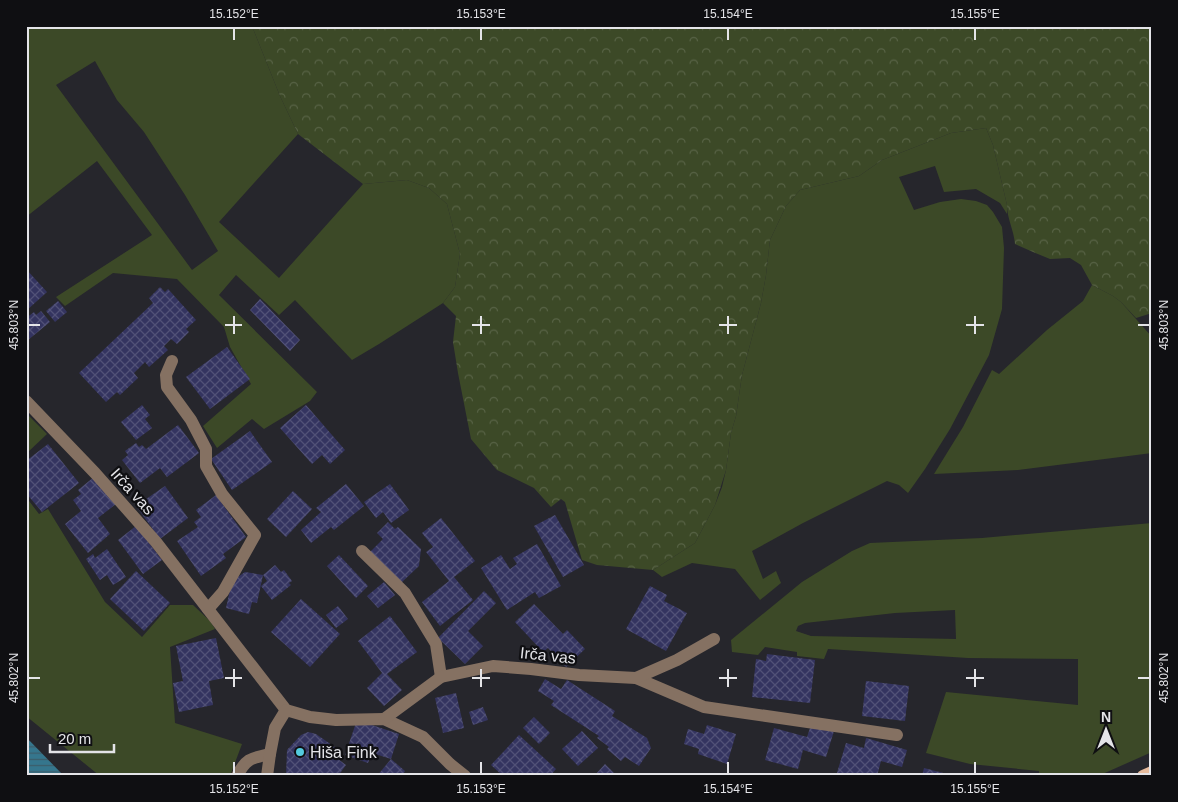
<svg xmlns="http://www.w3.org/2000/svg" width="1178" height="802" font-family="Arial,sans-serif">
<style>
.grass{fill:#3c4927;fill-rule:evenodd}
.forest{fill:url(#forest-crowns)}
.water{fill:url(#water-rules)}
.building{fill:url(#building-cross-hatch)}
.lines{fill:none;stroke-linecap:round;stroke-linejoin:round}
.minor{stroke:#857162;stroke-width:12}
.major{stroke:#e6bb9d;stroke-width:12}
.ticks{fill:none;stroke:#e4e4e8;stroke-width:2}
.poi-dot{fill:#54cade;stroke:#0f0f12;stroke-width:2}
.labels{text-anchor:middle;stroke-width:4.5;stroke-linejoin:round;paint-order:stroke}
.street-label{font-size:16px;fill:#e4e4e8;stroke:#0f0f12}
.poi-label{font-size:16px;fill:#e4e4e8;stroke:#0f0f12;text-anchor:start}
.neatline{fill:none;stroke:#e4e4e8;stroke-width:2}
.ticks-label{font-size:12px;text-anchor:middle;fill:#e4e4e8}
</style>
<defs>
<pattern id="forest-crowns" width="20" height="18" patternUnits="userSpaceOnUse" patternTransform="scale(1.25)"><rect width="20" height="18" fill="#3c4927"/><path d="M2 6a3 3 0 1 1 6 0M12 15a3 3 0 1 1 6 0" fill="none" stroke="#586346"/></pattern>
<pattern id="water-rules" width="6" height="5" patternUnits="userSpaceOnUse" patternTransform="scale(1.25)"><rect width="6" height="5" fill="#35768d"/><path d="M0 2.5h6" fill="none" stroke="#3c5d6a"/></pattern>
<pattern id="building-cross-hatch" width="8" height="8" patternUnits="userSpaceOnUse" patternTransform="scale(1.25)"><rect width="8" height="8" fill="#343460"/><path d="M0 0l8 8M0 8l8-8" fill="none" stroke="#515177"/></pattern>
</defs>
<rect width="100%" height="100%" fill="#26262c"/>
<g class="grass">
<path d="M26 26H252L280 96 298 134 219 222 279 278 363 184 407 180 429 188 447 204 460 254 455 287 443 303 379 344 352 360 295 300 279 315 236 275 219 295 317 392 310 401 264 429 252 419 217 448 203 426 251 384 230 347 224 327 177 279 113 273 65 306 56 297 152 235 97 161 26 217ZM95 61 117 100 144 132 185 195 218 251 192 270 56 85Z"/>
<polygon points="986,128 993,145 1007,205 1007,214 1000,203 976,189 944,192 935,166 899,177 914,210 940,202 961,199 976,201 987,205 993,212 1002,227 1004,248 1002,309 989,355 950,429 925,469 908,493 899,485 887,481 803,523 752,551 763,579 776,571 781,583 760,600 735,569 692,563 662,577 653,570 695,543 715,505 722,487 726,470 731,433 736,416 742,375 761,303 766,275 770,240 786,206 800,190 859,176 882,160 951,133"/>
<polygon points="1092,285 1113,296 1121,302 1152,337 1152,453 1018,470 934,474 963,427 992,370 999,374 1047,330 1083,301"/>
<polygon points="26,413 47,434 26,454"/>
<polygon points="26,497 39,514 48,509 105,602 142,637 170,605 193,605 210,621 215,629 170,647 175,723 242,744 230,776 100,776 26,716"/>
<path d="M1152 523V752L1098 776H1039V771L970 764 926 753 946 692 1078 705V659L968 658 828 649 824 659 797 656V652L765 647 758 655 732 652 731 640 802 582 852 551 870 543 982 538ZM955 610 956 639 811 636 796 631 798 626 805 623 895 613Z"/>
</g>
<path class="forest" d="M252 26H1152V313L1136 318 1121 302 1113 296 1092 285 1081 265 1070 258 1050 259 1033 252 1015 244C1014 230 1007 219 1007 205L993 145 986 128 951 133 882 160 859 176 800 190 786 206 770 240 766 275 761 303 742 375 736 416 731 433 726 470 715 505 695 543 653 570 597 565 582 560 565 502 561 499 551 507 534 488 497 470 471 439 458 373 453 342 456 316 443 303 455 287 460 254 447 204 429 188 407 180 363 184 298 134 280 96Z"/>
<polygon class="water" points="26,737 64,776 26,776"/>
<g class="building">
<polygon points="26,269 47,292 26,311"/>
<polygon points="160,287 165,292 168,289 196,320 186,329 189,332 177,344 171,339 164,346 168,350 149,367 145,362 134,373 138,378 120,395 117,392 106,402 79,373 153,303 149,298"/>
<polygon points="260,299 300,340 290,351 250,310"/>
<polygon points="58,301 67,312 55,322 46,311"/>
<polygon points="41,311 50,322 28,340 26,338 26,318 34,312 36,315"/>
<polygon points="227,347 250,379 210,409 186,377"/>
<polygon points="142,405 150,415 145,419 152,428 136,440 121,422"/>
<polygon points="306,405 345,450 330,464 322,455 312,464 280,428"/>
<polygon points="178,425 199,453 167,477 160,468 140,483 122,460 128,455 125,451 136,443 139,447 142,445 146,449"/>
<polygon points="250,431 272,462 232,490 211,459"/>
<polygon points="48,444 79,483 42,512 26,493 26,461"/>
<polygon points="94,477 116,504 98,518 110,534 88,553 65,524 81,511 73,500 81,494 78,490"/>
<polygon points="346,484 364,506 334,530 331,527 311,543 301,530 321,512 316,508"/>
<polygon points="390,484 409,510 391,523 383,512 376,518 364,502"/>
<polygon points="165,486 188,518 160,539 136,506"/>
<polygon points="293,491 312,509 286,537 267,519"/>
<polygon points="216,495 246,537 223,554 226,558 201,576 177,541 198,527 194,522 201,517 196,510"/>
<polygon points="555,515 584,565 563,577 534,526"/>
<polygon points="441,518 475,561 454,577 473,600 440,626 422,602 449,581 426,552 433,547 422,533"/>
<polygon points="388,522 395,529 398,527 421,549 419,566 401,583 370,552 383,539 377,533"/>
<polygon points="136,526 162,560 143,574 118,540"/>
<polygon points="537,544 561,586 539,598 535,592 507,610 481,568 501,555 510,569 517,564 513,558"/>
<polygon points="107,549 126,577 113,585 107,575 100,580 86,559 93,554 95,558"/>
<polygon points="339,555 368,586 356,598 327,566"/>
<polygon points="275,565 281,572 284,570 292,581 289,583 291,585 272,600 261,586 267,581 263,575 257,603 252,602 249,614 226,608 232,581 245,572 263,575"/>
<polygon points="136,571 170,603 144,631 110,599"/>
<polygon points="384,582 395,595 378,608 367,596"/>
<polygon points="650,586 667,595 664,601 687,613 666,651 626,629"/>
<polygon points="484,591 496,603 468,631 483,646 465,664 438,638"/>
<polygon points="301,599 340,634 310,667 271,632"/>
<polygon points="534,604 563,634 567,630 585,649 566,667 548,648 543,652 515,622"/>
<polygon points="338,606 348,619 336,628 326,615"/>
<polygon points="390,616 417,652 387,674 402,690 384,706 367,688 382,673 358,641"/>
<polygon points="216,638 224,678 209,681 213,705 179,712 173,683 183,681 176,646"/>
<polygon points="767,654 815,660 810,703 752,697 756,659 766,661"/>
<polygon points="545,679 561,689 567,680 615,711 612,716 647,738 651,748 639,766 625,757 621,761 607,749 609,747 597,738 599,736 551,705 554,701 538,691"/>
<polygon points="866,681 909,686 905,721 862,716"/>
<polygon points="456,693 464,728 443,733 435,698"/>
<polygon points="483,707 488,720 473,725 469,712"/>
<polygon points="534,717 550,733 539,744 523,728"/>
<polygon points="357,720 399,734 391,759 372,753 368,763 345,755"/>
<polygon points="707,725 736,734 727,764 698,754 699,749 684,744 688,729 704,734"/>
<polygon points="811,725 834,731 826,757 803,750 798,769 765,760 774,728 807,737"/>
<polygon points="582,731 598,748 578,766 562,749"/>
<polygon points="308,732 316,734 339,750 334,756 346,765 338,776 286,776 287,750 301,735"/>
<polygon points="519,735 556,769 550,776 503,776 491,765"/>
<polygon points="866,738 907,750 902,767 881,761 877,776 836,776 846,743 864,748"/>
<polygon points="391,759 405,771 402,776 377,776"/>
<polygon points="605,764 617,776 594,776"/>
<polygon points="924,768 951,775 951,776 922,776"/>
</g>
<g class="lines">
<g class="minor">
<polyline points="172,361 166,375 167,387 191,420 206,449 206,466 222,494 255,535 223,592 208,609"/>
<polyline points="26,401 95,473 156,542 286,710 310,717 336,720 384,719 423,737 450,764 465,776"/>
<polyline points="362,551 405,593 436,644 441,677"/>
<polyline points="636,678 704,707 897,735"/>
<polyline points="384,719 441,677 493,666 531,669 579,675 636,678 677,660 714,639"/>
<path d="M237 776C246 758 252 758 270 754"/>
<polyline points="267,776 270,754 275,728 286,710"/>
</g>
<polyline class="major" points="1143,776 1152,772"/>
</g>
<path class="ticks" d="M234 28V40M481 28V40M728 28V40M975 28V40M234 316V334M481 316V334M728 316V334M975 316V334M28 325H40M225 325H242M472 325H490M719 325H737M966 325H984M1138 325H1150M234 669V687M481 669V687M728 669V687M975 669V687M28 678H40M225 678H242M472 678H490M719 678H737M966 678H984M1138 678H1150M234 762V774M481 762V774M728 762V774M975 762V774"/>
<circle class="poi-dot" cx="300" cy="752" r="5"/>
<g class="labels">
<g class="street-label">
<text transform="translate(133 491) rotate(48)" y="6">Irča vas</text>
<text transform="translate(548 655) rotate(6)" y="6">Irča vas</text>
</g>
<g class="poi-label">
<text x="310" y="758">Hiša Fink</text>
</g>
</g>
<rect width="1178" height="802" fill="none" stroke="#0f0f12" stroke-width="55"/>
<g transform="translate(1106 730)" stroke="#0f0f12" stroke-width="4" paint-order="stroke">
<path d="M0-4L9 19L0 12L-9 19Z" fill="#e4e4e8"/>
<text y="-8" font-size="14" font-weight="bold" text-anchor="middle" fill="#e4e4e8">N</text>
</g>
<path d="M50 744v8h64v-8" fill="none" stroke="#e4e4e8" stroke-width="2.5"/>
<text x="58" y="744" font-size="15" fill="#e4e4e8" stroke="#0f0f12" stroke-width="4" paint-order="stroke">20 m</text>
<rect x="28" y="28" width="1122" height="746" class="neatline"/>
<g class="ticks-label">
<text x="234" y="18">15.152°E</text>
<text x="481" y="18">15.153°E</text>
<text x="728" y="18">15.154°E</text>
<text x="975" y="18">15.155°E</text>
<text transform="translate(14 325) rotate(-90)" y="4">45.803°N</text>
<text transform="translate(1164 325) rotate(-90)" y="4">45.803°N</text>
<text transform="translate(14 678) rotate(-90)" y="4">45.802°N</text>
<text transform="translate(1164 678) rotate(-90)" y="4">45.802°N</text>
<text x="234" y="793">15.152°E</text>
<text x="481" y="793">15.153°E</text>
<text x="728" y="793">15.154°E</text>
<text x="975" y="793">15.155°E</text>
</g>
</svg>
